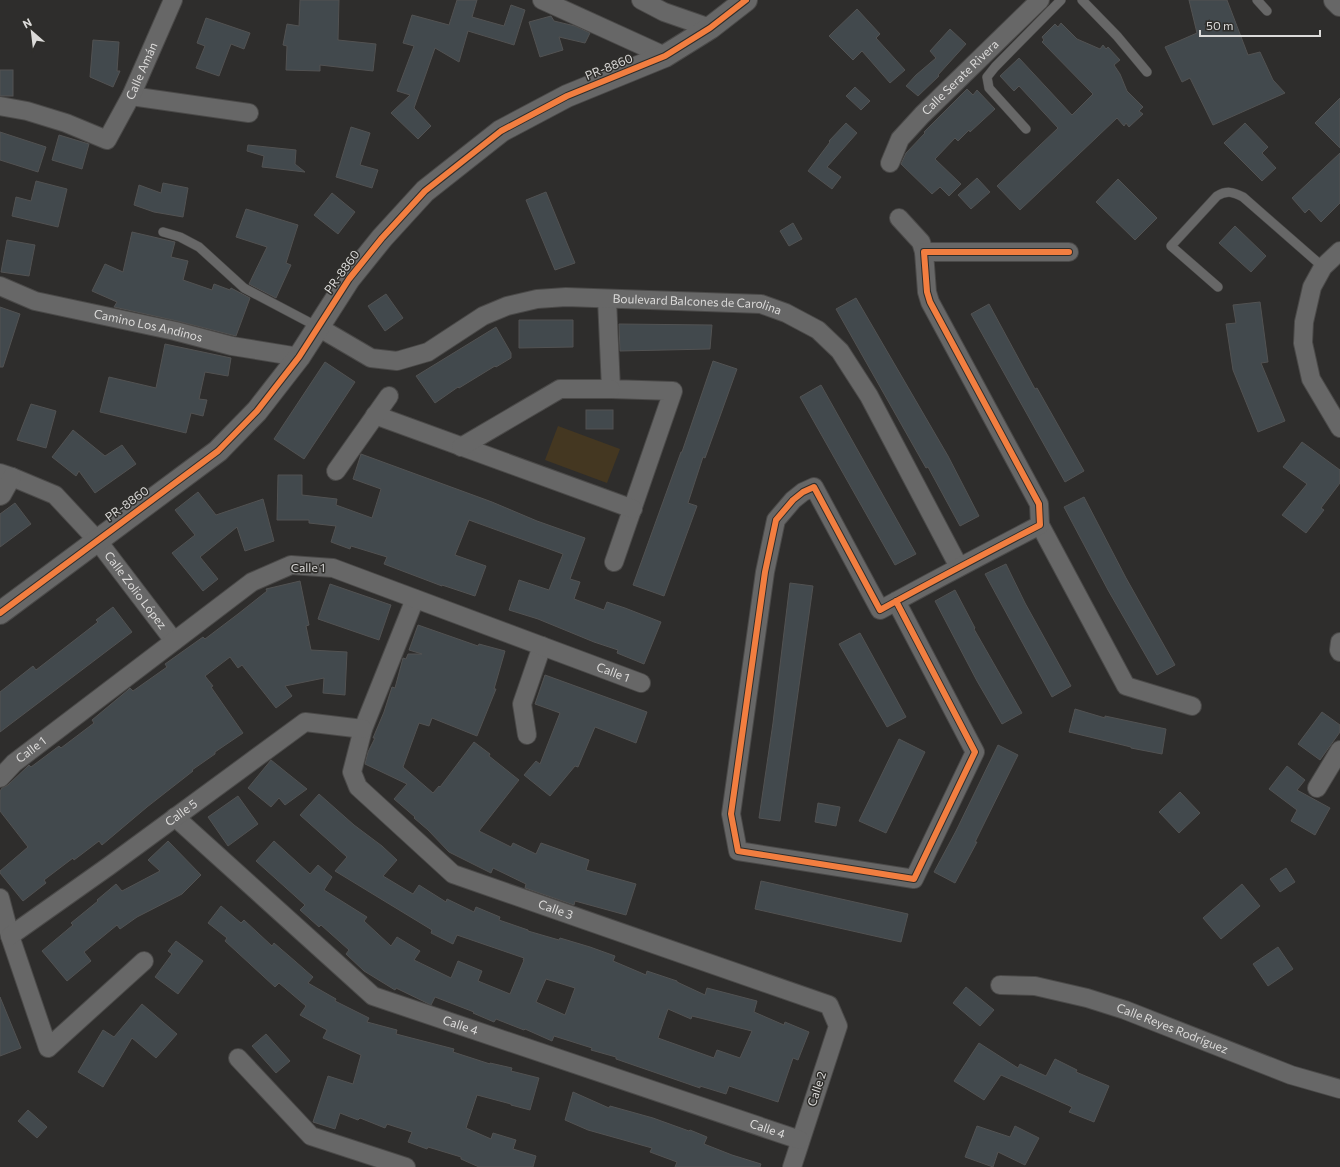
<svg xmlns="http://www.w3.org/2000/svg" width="1340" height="1167" font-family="Commissioner,sans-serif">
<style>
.green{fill:#443721}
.building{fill:#42494d;stroke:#525252;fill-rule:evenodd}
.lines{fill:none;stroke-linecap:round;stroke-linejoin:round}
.service-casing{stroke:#4a4948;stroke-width:10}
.minor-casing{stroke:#4a4948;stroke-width:20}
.tertiary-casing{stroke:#4a4948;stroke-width:24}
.service{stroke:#676767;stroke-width:9}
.minor{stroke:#676767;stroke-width:18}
.tertiary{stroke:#676767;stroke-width:22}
.cycleway-casing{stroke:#2f2e2b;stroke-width:8}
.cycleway{stroke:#f27e40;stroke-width:6}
.labels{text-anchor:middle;stroke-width:3;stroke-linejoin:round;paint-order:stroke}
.street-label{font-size:12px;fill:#dcdbda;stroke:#2f2e2b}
</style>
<rect width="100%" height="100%" fill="#2e2d2c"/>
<polygon class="green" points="558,426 620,449 607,483 545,460"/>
<g class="building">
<polygon points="300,0 339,0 338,40 376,44 373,71 320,65 320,71 286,70 287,46 283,45 287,24 299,26"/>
<polygon points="457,0 477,0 472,17 504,26 511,5 525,10 514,45 468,31 459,62 435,48 414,108 431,126 418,139 391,113 410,95 397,91 414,46 403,43 412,15 449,25"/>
<polygon points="1189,0 1227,0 1248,55 1260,52 1273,80 1285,93 1213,125 1190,78 1182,82 1165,47 1197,33"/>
<polygon points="857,9 880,34 876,38 905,70 890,83 862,51 853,60 829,36"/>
<polygon points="551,16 554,21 575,26 590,33 585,43 559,37 563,50 540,57 529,22"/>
<polygon points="206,18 250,33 244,49 231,44 219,76 196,68 205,46 197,43"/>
<polygon points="1061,23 1077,39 1100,49 1103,45 1106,49 1108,47 1120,60 1114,65 1120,74 1127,91 1143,107 1139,111 1143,114 1129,127 1126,123 1124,126 1117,118 1020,210 997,186 1058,128 1019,86 1014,91 1000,76 1019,58 1072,115 1093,94 1042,42 1044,40 1042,37 1055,24 1058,27"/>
<polygon points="950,29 966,44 938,75 939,76 918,96 906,86 916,75 936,58 930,51"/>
<polygon points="93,40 119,42 117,71 120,71 113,87 90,77"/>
<rect x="0" y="70" width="13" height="26"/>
<polygon points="855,87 870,101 861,110 846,96"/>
<polygon points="967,89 973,95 977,90 995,109 970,132 969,130 958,141 955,138 935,159 961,184 949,196 940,187 932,194 901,164 906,153 925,133 924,132"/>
<polygon points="1340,98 1340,148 1315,123"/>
<polygon points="846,123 857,133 827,167 841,177 832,189 808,171 830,142 829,141"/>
<polygon points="1245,123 1268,147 1262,153 1276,168 1262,181 1224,143"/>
<polygon points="351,127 370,133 360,165 378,170 372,188 336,177"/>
<polygon points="0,132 46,147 38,172 0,160"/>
<polygon points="59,135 89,144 82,169 52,160"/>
<polygon points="248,145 296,150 295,164 305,172 262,167 264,156 247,151"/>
<polygon points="1340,153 1340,203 1321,222 1309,209 1305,213 1292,198"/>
<polygon points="977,178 990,192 971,209 958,195"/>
<polygon points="1118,179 1157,218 1135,240 1096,202"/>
<polygon points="36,181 67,189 58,227 12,216 16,197 31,201"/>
<polygon points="163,183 188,188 183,217 154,212 134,205 139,185 161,193"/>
<polygon points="546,192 575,263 555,270 526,200"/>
<polygon points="332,193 355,212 338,234 314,215"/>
<polygon points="246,209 298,225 286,263 291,265 276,298 249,284 267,247 236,237"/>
<polygon points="793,223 802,239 789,246 780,231"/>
<polygon points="1235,226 1266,256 1251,272 1219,243"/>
<polygon points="132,232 175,242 171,257 188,261 183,280 212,290 214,284 230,290 231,288 250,298 236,336 177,321 114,307 117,302 92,291 105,264 123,272"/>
<polygon points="7,240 35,245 29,276 1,272"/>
<polygon points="386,294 403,318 385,331 368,306"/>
<polygon points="856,298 948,456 979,516 960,526 928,467 926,468 836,309"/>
<polygon points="1260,302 1268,362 1261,363 1285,421 1258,432 1233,370 1226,324 1236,323 1233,305"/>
<polygon points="989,304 1035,389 1037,388 1084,471 1065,482 971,314"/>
<polygon points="0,307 20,314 3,367 0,367"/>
<polygon points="519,320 573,320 573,347 519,348"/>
<polygon points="619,324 712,325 710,349 620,351"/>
<polygon points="496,327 511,353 511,358 496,367 495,366 459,388 458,387 435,403 416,376"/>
<polygon points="165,344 231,358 228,376 205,372 199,399 207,400 203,416 191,413 186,433 100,412 109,377 156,388"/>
<polygon points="713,361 737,369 705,458 703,457 688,503 697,506 664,596 633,585 681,452 682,452"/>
<polygon points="325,362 355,382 304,459 274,439"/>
<polygon points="821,385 916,554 895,565 800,397"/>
<polygon points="31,404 56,411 46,448 17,440"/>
<rect x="586" y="410" width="27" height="19"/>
<polygon points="73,430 105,456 122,445 136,464 95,493 79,471 76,476 52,457"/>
<polygon points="1302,442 1340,470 1340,483 1321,508 1324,510 1306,533 1282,515 1307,484 1283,467"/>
<polygon points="361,454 492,502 537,521 585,538 570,579 580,582 574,599 604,610 607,602 625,608 661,622 644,664 617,653 618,650 594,642 538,619 509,610 519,580 549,590 563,554 469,520 455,555 486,566 475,596 442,585 442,586 384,564 387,557 351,546 350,549 331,542 336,526 309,523 309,520 277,520 278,475 302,475 302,495 337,499 336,505 372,518 381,489 353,479"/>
<polygon points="198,492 216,515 263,499 274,541 245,551 237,527 200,557 218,579 203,591 172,553 195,535 175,510"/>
<polygon points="1084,497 1126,578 1175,665 1157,675 1108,590 1064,507"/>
<polygon points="15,503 31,524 0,547 0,514"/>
<polygon points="1006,564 1025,603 1071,686 1052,697 985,574"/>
<polygon points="300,581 309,625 306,626 311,650 347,652 345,695 323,693 324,678 285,686 292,696 276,708 242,665 238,668 230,657 205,676 213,686 211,687 243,733 215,752 215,754 192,770 193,771 147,807 102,845 99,841 74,860 73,858 44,880 46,883 23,901 0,873 0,871 28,847 0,811 0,791 2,788 8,785 29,765 31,767 59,746 61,748 94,723 92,720 128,690 130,688 133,691 167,667 165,664 203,637 205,639 238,614 267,591 266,589"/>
<polygon points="790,583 813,586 780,821 759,818 773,723"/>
<polygon points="330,584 391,605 379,640 318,619"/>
<polygon points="955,590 975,628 974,629 1022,713 1002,724 977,681 935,601"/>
<polygon points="113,607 132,632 0,732 0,692 33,666 36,670 98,622 96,620"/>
<polygon points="418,625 478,646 479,644 505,651 494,689 496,689 477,736 432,718 429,726 419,723 403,767 433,793 439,786 440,787 474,742 490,754 489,756 519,780 479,831 511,847 513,843 536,854 541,843 589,860 586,870 636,884 626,915 575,901 574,905 525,888 526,884 493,868 491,873 449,852 428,830 414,818 415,817 394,799 407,784 365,764 368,752 375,738 373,738 384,712 392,687 395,688 403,658 406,659 408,654 422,654 409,650"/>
<polygon points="860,633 906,717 887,727 839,644"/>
<polygon points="545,675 647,712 636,743 595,727 578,767 575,766 550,796 524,775 536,761 540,764 560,713 535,704"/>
<polygon points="1075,709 1105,718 1105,716 1166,729 1162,754 1131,748 1131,747 1069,732"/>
<polygon points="1322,712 1340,725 1340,732 1320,760 1298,744"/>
<polygon points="899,739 925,752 886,833 859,821"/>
<polygon points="998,745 1018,755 975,842 977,842 955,883 934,872 956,831"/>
<polygon points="271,760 307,789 285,805 279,798 271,807 248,788"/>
<polygon points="1287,766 1305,780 1297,790 1330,808 1315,835 1291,821 1297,810 1269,789"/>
<polygon points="1180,792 1200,813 1179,833 1159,812"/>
<path d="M319 794 354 825 382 846 397 860 383 876 413 894 419 885 446 902 447 899 474 912 476 907 500 917 499 920 528 930V931L559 940 560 938 590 947 615 956 613 961 646 975 647 971 677 981V982L705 995 707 988 757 1001 754 1012 784 1025 785 1022 809 1032 798 1060 793 1058 778 1102 729 1086 726 1094 700 1086V1088L616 1059V1057L591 1050 592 1048 554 1036 552 1041 525 1029 524 1030 496 1019 494 1022 473 1013 474 1012 435 997 431 1005 396 988 395 990 364 971 346 954 349 950 321 925 319 927 300 910 305 905 256 861 274 841 310 874 318 865 332 877 324 890 367 917 364 921 391 946 397 937 420 951 414 960 451 978 458 961 482 971 478 981 510 994 524 960H523L524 958 457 935 453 944 431 933 432 930 335 871 347 857 300 815ZM546 979 575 988 565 1015 536 1002ZM668 1009 691 1019 692 1016 752 1031 740 1058 717 1050 714 1058 658 1038Z"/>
<polygon points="238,796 258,824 228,846 208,817"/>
<polygon points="818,803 840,807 836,826 815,822"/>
<polygon points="168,841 201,875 182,894 137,917 120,929 117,925 84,952 91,961 67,981 42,951 73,925 71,923 98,901 97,900 116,884 122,891 160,871 148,860"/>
<polygon points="1286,868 1295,882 1280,892 1270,879"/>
<polygon points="761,881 908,914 901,942 755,909"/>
<polygon points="1242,884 1260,906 1221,939 1203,918"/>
<polygon points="221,906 241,923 244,920 272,946 274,943 296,962 313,977 308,983 336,999 335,1001 369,1018 367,1022 397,1030 396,1034 454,1049 453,1052 490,1064 490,1063 512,1068 511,1071 539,1078 530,1110 511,1105 511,1104 477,1095 466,1128 491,1139 493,1133 516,1140 513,1149 536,1156 533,1167 479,1167 461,1159 461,1157 428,1147 427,1149 408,1142 412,1132 387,1124 385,1128 360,1118 358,1120 340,1113 335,1129 313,1122 328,1076 353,1084 361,1055 323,1038 327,1030 300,1015 306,1006 279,983 275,987 225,941 227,938 208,923"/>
<polygon points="176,941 203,961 178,994 155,977 172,954 168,951"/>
<polygon points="1278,947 1293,969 1268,986 1253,964"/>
<polygon points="966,987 994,1010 980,1026 953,1003"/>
<polygon points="0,997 21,1048 0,1056"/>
<polygon points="142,1004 177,1034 156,1058 132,1038 103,1087 78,1072 103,1030 114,1037"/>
<polygon points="266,1034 290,1061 276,1073 252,1046"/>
<polygon points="979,1043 1018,1068 1020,1064 1046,1076 1055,1059 1077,1070 1076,1072 1109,1086 1094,1122 1069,1112 1072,1107 1001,1075 984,1100 954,1081"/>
<polygon points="573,1092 609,1108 610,1106 653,1118 689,1131 690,1130 707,1137 704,1144 732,1155 761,1164 760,1167 675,1167 677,1162 650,1152 652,1148 588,1130 565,1120"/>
<polygon points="28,1110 47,1127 37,1138 18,1121"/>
<polygon points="977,1126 1010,1137 1015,1126 1039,1138 1025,1165 998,1152 993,1167 965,1157"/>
</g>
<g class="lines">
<g class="service-casing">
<g id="service">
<polyline points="1082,0 1117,36 1147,72"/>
<polyline points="1257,0 1267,11"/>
<polyline points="1026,129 989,88 987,77 995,67 1061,0"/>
<polyline points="163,232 180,237 199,247 244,288 318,327"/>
<path d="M1218 287 1171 246 1217 196C1227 190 1233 192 1243 197L1323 267"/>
</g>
</g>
<g class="minor-casing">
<g id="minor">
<polyline points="542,0 665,56"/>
<polyline points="641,0 664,12 710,28"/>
<polyline points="131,96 249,113"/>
<path id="s1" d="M0 106 27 111 66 123 107 140 131 96 173 0"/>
<path id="s2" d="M890 163 900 139 922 115 1040 0"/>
<polyline points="899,218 921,242 924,252"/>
<polyline points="1340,251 1323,267 1312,287 1304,322 1303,343 1311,379 1340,428"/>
<path id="s3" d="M0 286 35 301 175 331 232 346 299 357"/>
<polyline points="607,299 611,389 673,391 614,562"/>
<path id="s4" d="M318 327 371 358 397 361 428 352 483 316 507 306 537 299 566 297 761 304 786 313 818 330 840 351 869 396 959 567"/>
<polyline points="375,415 633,509"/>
<polyline points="461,447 560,389 611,389"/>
<polyline points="336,471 389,396"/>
<path id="s5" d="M0 473 12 477 55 495 97 540 174 641"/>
<polyline points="0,496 2,495 12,477"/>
<polyline points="1040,525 1126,686 1192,706"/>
<path id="s6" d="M415 599 363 729 352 772 358 787 453 874 829 1005 838 1026 792 1167"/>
<path d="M896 601 975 752 914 879 738 851 731 814 765 572 776 520 793 500 803 492 814 487 880 610C933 581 986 553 1040 525L1039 504 930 302 927 292 924 252H1069"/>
<polyline points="1340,642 1339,650 1340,652"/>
<polyline points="527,735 522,704 542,646"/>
<path id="s7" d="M0 778 14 763 252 582 291 565 333 568 641 683"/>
<polyline points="1317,788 1340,750"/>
<path id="s8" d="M175 817 373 996 800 1140"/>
<polyline points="0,898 10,936 48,1048 144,961"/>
<path id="s9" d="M10 936 109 866 305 722 363 729"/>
<path id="s10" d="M1000 985 1035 986 1087 998 1125 1010 1291 1075 1340 1089"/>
<polyline points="238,1058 311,1136 406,1167"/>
</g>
</g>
<g class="tertiary-casing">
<g id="tertiary">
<polyline points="1335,0 1340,5"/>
<polyline points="0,613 218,451 257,411 299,357 349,279 382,238 425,191 501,131 567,96 665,56 710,28 746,0"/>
</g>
</g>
<use href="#service" class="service"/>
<use href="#minor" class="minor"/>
<use href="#tertiary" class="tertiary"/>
<g class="cycleway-casing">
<g id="cycleway">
<path d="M896 601 975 752 914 879 738 851 731 814 765 572 776 520 793 500 803 492 814 487 880 610C933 581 986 553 1040 525L1039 504 930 302 927 292 924 252H1069"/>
<polyline points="0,613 218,451 257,411 299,357 349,279 382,238 425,191 501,131 567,96 665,56 710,28 746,0"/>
</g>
</g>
<use href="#cycleway" class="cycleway"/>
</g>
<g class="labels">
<g class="street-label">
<text transform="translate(609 67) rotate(-22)" y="4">PR-8860</text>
<text dy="4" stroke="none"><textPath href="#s1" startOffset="190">Calle Amán</textPath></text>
<text dy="4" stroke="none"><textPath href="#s2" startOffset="112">Calle Serate Rivera</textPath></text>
<text transform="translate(342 272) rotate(-54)" y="4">PR-8860</text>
<text dy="4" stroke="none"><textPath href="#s4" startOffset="403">Boulevard Balcones de Carolina</textPath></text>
<text dy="4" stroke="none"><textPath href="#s3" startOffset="154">Camino Los Andinos</textPath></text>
<text transform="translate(127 504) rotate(-36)" y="4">PR-8860</text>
<text x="308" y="572">Calle 1</text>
<text dy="4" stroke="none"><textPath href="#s5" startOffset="184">Calle Zolio López</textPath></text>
<text dy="4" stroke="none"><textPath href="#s7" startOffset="703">Calle 1</textPath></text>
<text dy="4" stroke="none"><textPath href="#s7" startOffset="42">Calle 1</textPath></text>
<text dy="4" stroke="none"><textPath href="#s9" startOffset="211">Calle 5</textPath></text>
<text dy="4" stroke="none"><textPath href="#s6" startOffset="438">Calle 3</textPath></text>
<text dy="4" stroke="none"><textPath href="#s8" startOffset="359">Calle 4</textPath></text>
<text dy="4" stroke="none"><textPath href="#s10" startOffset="179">Calle Reyes Rodríguez</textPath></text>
<text transform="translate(817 1089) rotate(-72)" y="4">Calle 2</text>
<text dy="4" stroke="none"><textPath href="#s8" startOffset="683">Calle 4</textPath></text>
</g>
</g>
<g transform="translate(32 32) rotate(332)" stroke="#2f2e2b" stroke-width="3" paint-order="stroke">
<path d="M0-3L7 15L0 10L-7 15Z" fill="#dcdbda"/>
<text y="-6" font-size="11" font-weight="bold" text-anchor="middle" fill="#dcdbda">N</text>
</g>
<path d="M1200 30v6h120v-6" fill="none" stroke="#dcdbda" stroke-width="2"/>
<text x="1206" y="30" font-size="12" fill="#dcdbda" stroke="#2f2e2b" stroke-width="3" paint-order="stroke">50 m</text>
</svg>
